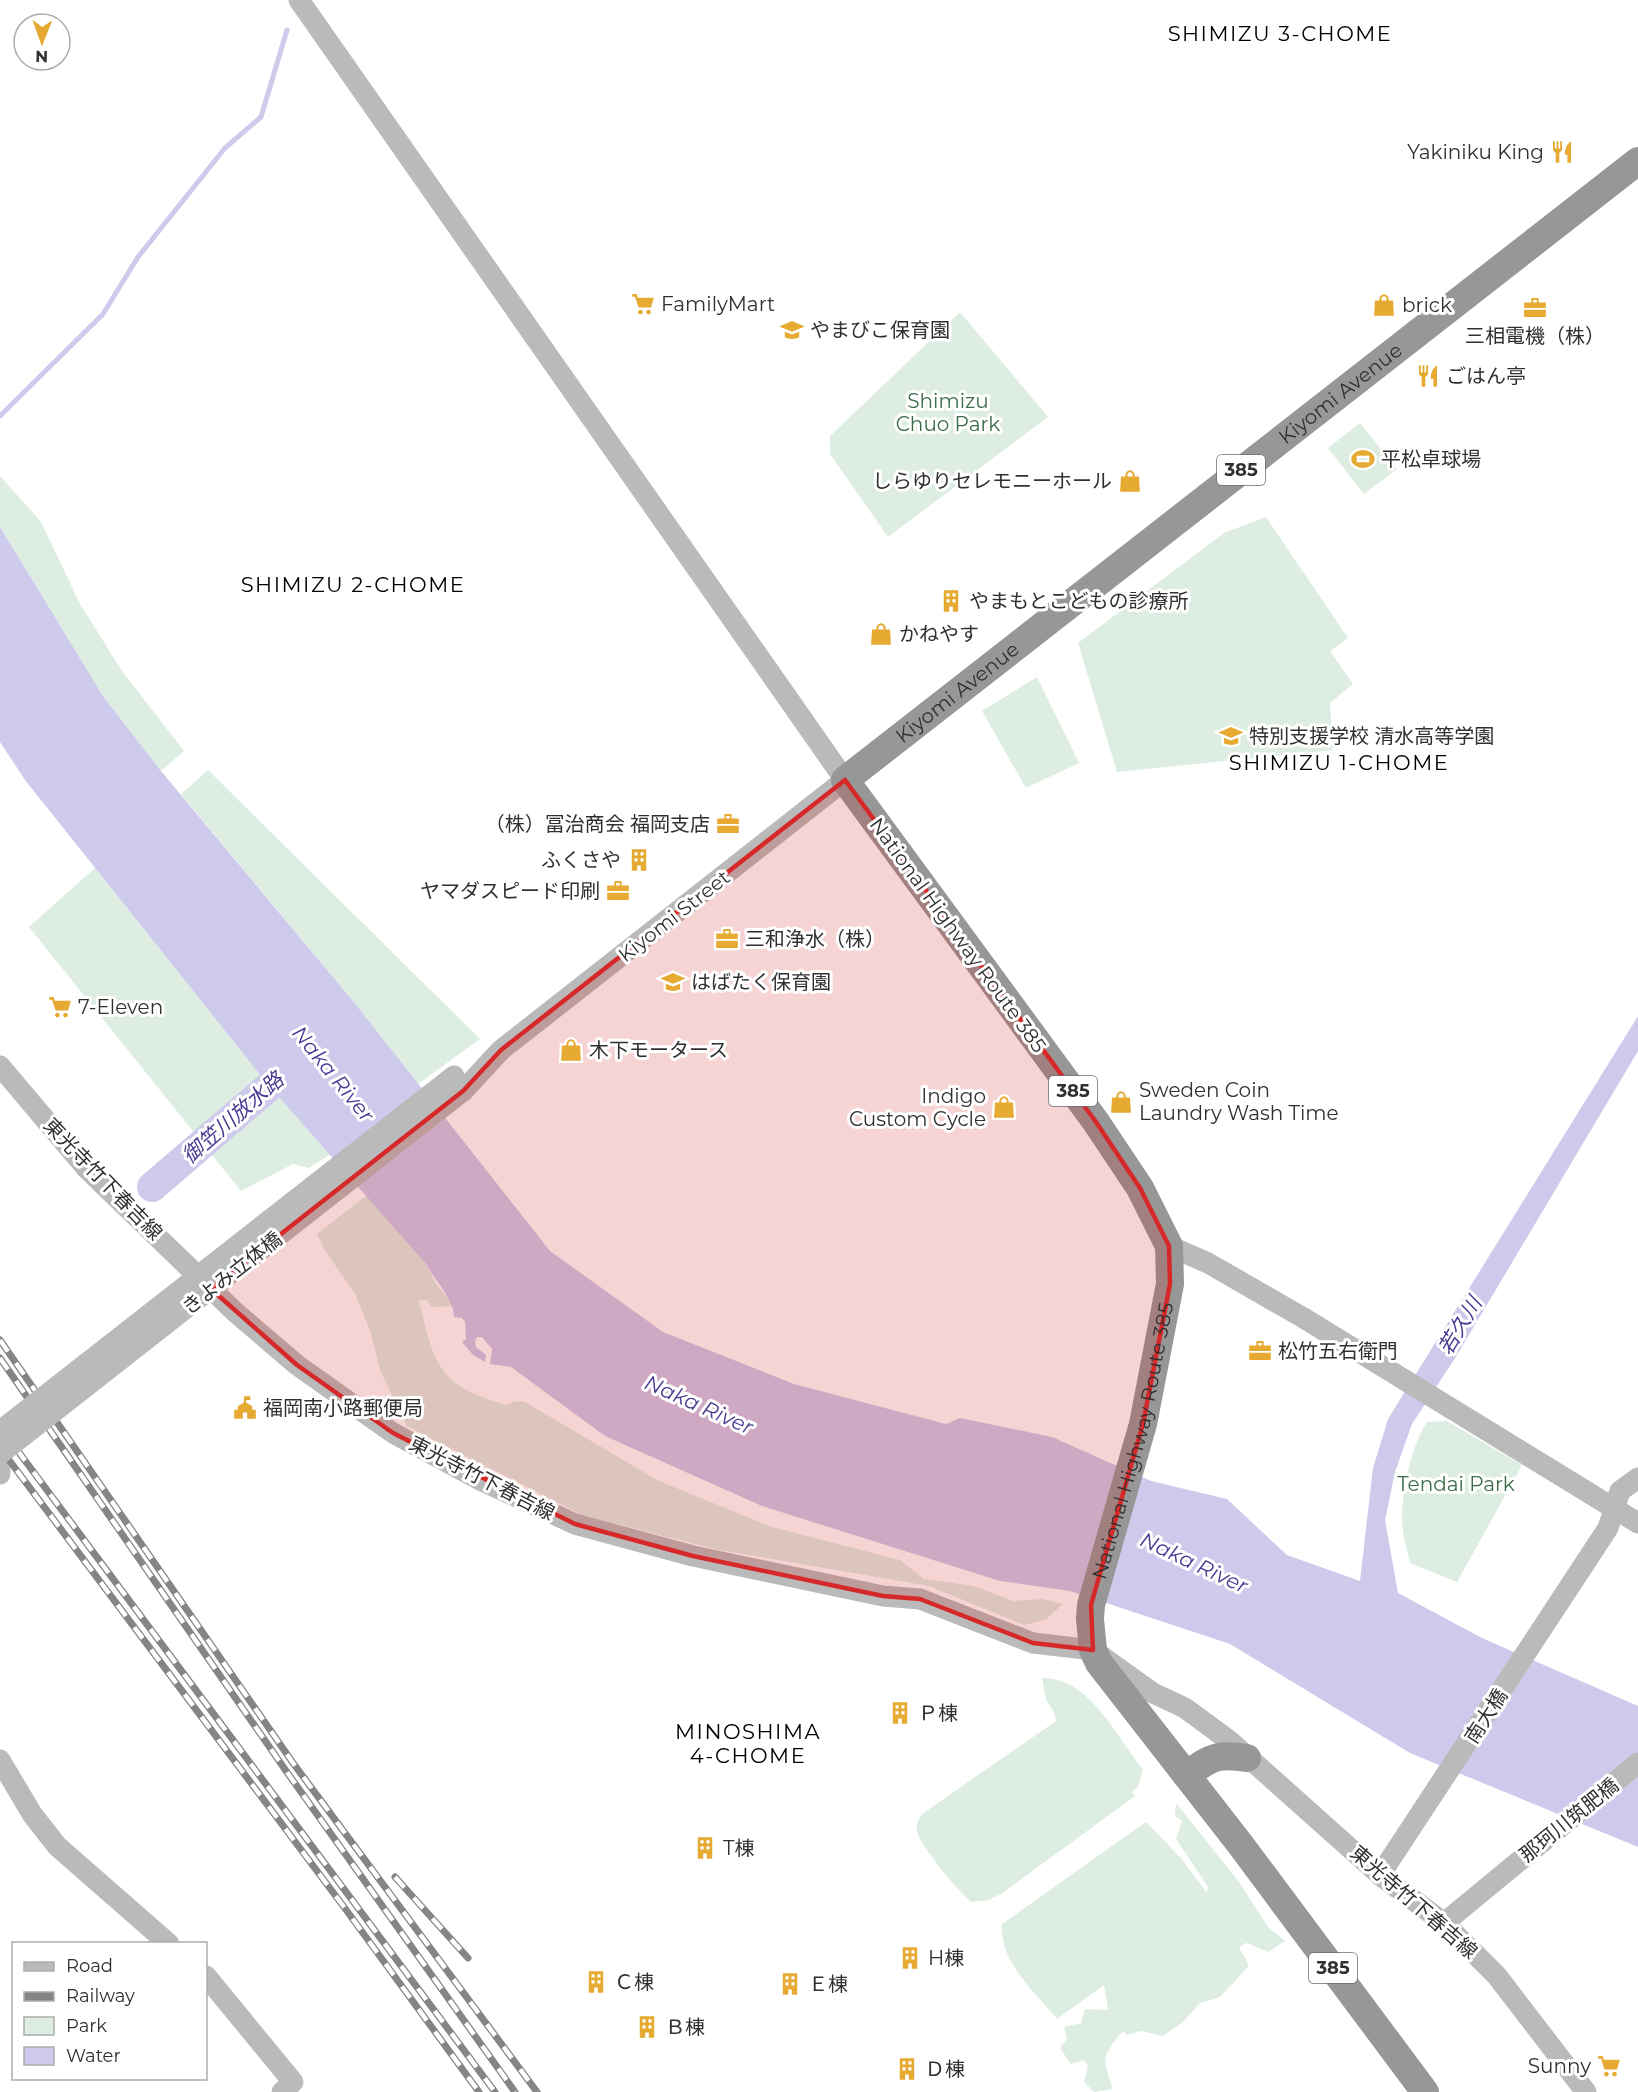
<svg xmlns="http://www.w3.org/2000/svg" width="1638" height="2092" font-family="Montserrat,'Noto Sans JP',sans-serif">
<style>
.green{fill:#deede1}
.water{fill:#cecaec}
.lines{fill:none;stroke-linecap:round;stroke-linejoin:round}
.stream{stroke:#cecaec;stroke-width:5}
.river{stroke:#cecaec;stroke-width:30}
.secondary{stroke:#bababa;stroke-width:21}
.highway{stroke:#979797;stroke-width:28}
.rail-casing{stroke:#858585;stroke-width:7}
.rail{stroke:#fff;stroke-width:4.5;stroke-dasharray:14;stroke-linecap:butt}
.secondary-bridge{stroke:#bababa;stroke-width:21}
.marked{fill:#d62828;fill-opacity:0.2;stroke:#d62828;stroke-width:4.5;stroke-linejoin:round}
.labels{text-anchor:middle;stroke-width:6;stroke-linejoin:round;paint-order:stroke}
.shield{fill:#fff;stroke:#6e6e6e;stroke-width:1.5}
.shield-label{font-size:18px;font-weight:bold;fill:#303030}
.poi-label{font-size:20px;fill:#303030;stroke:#fff;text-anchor:start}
.street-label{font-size:20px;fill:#303030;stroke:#fff}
.park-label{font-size:20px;fill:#3c6c49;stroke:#fff}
.neighbourhood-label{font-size:21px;letter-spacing:1.5px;fill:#000;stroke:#fff}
.water-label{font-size:21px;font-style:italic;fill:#483c93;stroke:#fff}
</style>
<rect width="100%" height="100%" fill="#fff"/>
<g class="green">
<polygon points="960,312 1048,417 888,537 830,454 830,436"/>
<polygon points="1360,423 1397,469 1364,494 1328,448"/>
<polygon points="0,476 41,522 80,604 122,671 184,751 161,771 103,696 0,527"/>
<polygon points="1266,517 1348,638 1330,651 1353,684 1330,703 1333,750 1117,772 1078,643 1224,533"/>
<polygon points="1037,677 1079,763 1026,788 982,711"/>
<polygon points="208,770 480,1039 418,1084 353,1001 181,794"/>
<polygon points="95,868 265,1081 331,1154 309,1168 293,1164 241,1191 29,927"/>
<path d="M367 1195 426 1264 436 1284 454 1306 432 1307 427 1300H419C434 1364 437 1385 506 1405L516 1401 525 1402 659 1481 772 1527 900 1560 924 1579 974 1586 1013 1601 1042 1599 1063 1604 1045 1620 1024 1625 929 1586 714 1549 582 1515 407 1426 380 1370 371 1333 355 1294 324 1249 317 1234Z"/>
<path d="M1447 1421 1522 1465 1457 1582 1410 1563C1407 1548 1401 1531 1402 1516 1403 1487 1411 1447 1427 1422Z"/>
<path d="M1042 1678C1090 1677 1116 1737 1143 1769L1138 1787 1132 1792 1135 1796 1001 1894 988 1900 971 1902C957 1890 926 1852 918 1835 915 1827 917 1820 922 1814L1056 1721 1054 1712 1046 1700Z"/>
<path d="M1176 1803 1239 1882 1268 1927 1285 1941 1268 1952 1247 1943 1239 1947 1249 1966 1220 1997 1200 2003 1183 2022 1163 2036 1141 2031 1127 2035 1123 2031C1101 2058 1102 2056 1113 2089L1094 2092 1084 2082 1088 2066 1084 2060 1071 2064 1060 2048 1067 2039 1064 2027 1081 2023 1085 2009 1108 2010 1104 1985 1057 2019C1034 1991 999 1962 1002 1924L1146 1822 1181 1858 1207 1893 1208 1887 1176 1839 1182 1821 1175 1816Z"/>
</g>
<path class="water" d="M0 527 103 696 161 771 353 1001 550 1251 663 1332 794 1384 946 1424 960 1418 1052 1437 1151 1481 1227 1499 1287 1555 1360 1581 1373 1468 1388 1419 1638 1016V1051L1457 1355 1412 1424 1395 1472 1385 1520 1398 1593 1482 1638 1638 1706V1847L1410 1753 1230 1644 1070 1591 1000 1581 762 1506 605 1436 511 1367 490 1364 492 1349 482 1337H477L475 1341 476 1347 486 1355 485 1362 473 1355 462 1342 466 1339 465 1322 462 1318 454 1317C454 1299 435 1281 426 1264L265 1081 25 780 0 742Z"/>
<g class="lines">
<polyline class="stream" points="0,416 103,314 138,257 225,148 261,117 287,30"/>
<polyline class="river" points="152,1187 300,1060"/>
<g class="secondary">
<polyline points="299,0 845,780 501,1050 463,1091"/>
<polyline points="0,1066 87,1169 235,1312 297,1365 393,1433 480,1480 575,1524 693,1556 883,1596 920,1599 1033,1643 1093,1650 1153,1693 1185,1708 1231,1742 1380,1875 1444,1923 1497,1976 1586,2092"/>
<polyline points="1169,1246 1208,1263 1302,1317 1638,1523"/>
<polyline points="0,1470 0,1474"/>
<polyline points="0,1760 32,1814 57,1846 169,1944"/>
<polyline points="1380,1875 1608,1528 1620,1491 1638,1478"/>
<polyline points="1444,1923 1638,1763"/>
<polyline points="206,1976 293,2082 282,2092"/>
</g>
<g class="highway">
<path d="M1186 1775C1211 1758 1215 1753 1247 1758"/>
<path id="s1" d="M1425 2092 1240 1844 1099 1663 1093 1650 1090 1619 1091 1605 1143 1424 1170 1284 1169 1246 1140 1188 1096 1122 845 780 1638 161"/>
</g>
<g class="rail-casing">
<g id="rail">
<polyline points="0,1340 293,1763 537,2092"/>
<polyline points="0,1358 284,1768 515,2092"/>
<polyline points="0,1427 495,2092"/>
<polyline points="0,1448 344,1907 479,2092"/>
<polyline points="395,1877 468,1958"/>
</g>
</g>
<use href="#rail" class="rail"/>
<g class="secondary-bridge">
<polyline points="0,1431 454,1076"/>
<polyline points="0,1454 463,1091"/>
</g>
</g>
<path class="marked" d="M845 780 1096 1122 1140 1188 1169 1246 1170 1284 1143 1424 1091 1605 1093 1650 1033 1643 920 1599 883 1596 693 1556 575 1524 393 1433 297 1365 211 1289 463 1091 501 1050Z"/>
<defs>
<g id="restaurant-bare" transform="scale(1.8)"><path d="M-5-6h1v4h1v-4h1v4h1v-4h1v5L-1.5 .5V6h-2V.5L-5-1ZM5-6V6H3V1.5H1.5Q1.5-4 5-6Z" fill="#e6aa32" stroke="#fff" stroke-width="2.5" paint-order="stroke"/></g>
<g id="supermarket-bare" transform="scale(1.8)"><path d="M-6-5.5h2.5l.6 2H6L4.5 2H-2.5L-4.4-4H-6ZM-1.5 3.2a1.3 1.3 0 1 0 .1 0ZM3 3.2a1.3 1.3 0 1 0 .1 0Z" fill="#e6aa32" stroke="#fff" stroke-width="2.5" paint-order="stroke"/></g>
<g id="shop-bare" transform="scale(1.8)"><path d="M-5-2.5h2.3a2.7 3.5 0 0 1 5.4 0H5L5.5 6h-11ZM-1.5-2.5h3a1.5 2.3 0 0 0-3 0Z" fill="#e6aa32" stroke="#fff" stroke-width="2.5" paint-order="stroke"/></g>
<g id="office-bare" transform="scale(1.8)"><path d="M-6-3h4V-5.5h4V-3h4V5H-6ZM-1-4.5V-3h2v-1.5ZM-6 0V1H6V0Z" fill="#e6aa32" stroke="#fff" stroke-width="2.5" paint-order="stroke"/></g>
<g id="school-bare" transform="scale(1.8)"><path d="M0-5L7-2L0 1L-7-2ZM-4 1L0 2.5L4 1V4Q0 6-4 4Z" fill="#e6aa32" stroke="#fff" stroke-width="2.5" paint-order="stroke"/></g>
<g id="stadium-bare" transform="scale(1.8)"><path d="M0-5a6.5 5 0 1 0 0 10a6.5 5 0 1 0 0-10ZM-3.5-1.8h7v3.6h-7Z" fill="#e6aa32" stroke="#fff" stroke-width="2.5" paint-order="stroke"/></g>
<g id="building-bare" transform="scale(1.8)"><path d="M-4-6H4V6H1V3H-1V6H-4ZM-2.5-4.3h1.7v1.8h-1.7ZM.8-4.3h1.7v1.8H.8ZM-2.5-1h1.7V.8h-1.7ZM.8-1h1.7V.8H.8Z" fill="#e6aa32" stroke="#fff" stroke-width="2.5" paint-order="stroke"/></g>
<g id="civic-bare" transform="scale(1.8)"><path d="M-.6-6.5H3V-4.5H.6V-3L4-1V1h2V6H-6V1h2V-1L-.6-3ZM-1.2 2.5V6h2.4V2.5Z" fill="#e6aa32" stroke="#fff" stroke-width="2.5" paint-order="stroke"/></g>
</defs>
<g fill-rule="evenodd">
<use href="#restaurant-bare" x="1562" y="152"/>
<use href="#supermarket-bare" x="643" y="304"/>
<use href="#shop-bare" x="1384" y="305"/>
<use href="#office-bare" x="1535" y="308"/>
<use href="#school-bare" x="792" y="330"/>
<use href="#restaurant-bare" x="1428" y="376"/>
<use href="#stadium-bare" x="1363" y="459"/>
<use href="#shop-bare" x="1130" y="481"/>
<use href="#building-bare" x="951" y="601"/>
<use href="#shop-bare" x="881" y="634"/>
<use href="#school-bare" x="1231" y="736"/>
<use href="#office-bare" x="728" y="824"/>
<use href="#building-bare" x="639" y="860"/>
<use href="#office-bare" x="618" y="891"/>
<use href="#office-bare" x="727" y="939"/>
<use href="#school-bare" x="673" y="982"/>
<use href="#supermarket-bare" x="60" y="1007"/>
<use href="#shop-bare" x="571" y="1050"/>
<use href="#shop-bare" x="1121" y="1102"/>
<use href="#shop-bare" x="1004" y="1107"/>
<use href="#office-bare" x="1260" y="1351"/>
<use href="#civic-bare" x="245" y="1408"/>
<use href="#building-bare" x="900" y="1713"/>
<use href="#building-bare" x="705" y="1848"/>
<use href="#building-bare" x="910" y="1958"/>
<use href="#building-bare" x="596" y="1982"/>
<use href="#building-bare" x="790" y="1984"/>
<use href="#building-bare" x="647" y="2027"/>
<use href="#supermarket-bare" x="1609" y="2066"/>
<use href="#building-bare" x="907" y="2069"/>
</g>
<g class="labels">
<g class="shield">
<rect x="1217" y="455" width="48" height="30" rx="4.5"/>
<rect x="1049" y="1076" width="48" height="30" rx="4.5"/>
<rect x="1309" y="1953" width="48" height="30" rx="4.5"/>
</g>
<g class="shield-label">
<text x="1241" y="476">385</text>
<text x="1073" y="1097">385</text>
<text x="1333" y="1974">385</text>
</g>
<g class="poi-label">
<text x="1544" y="159" text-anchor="end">Yakiniku King</text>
<text x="661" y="311">FamilyMart</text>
<text x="1402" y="312">brick</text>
<text x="810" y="337">やまびこ保育園</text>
<text x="1535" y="343" text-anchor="middle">三相電機（株）</text>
<text x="1446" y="383">ごはん亭</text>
<text x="1381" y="466">平松卓球場</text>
<text x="1112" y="488" text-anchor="end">しらゆりセレモニーホール</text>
<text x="969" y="608">やまもとこどもの診療所</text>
<text x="899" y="641">かねやす</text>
<text x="1249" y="743">特別支援学校 清水高等学園</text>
<text x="710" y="831" text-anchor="end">（株）冨治商会 福岡支店</text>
<text x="621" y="867" text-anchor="end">ふくさや</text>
<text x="600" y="898" text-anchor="end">ヤマダスピード印刷</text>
<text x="745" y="946">三和浄水（株）</text>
<text x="691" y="989">はばたく保育園</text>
<text x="78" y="1014">7-Eleven</text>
<text x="589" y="1057">木下モータース</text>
<text x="1139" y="1097">Sweden Coin<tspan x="1139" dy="23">Laundry Wash Time</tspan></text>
<text x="986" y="1103" text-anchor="end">Indigo<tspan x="986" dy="23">Custom Cycle</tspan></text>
<text x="1278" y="1358">松竹五右衛門</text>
<text x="263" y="1415">福岡南小路郵便局</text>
<text x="918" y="1720">Ｐ棟</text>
<text x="723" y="1855">T棟</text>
<text x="928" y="1965">H棟</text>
<text x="614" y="1989">Ｃ棟</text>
<text x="808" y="1991">Ｅ棟</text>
<text x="665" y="2034">Ｂ棟</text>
<text x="1591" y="2073" text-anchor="end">Sunny</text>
<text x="925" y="2076">Ｄ棟</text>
</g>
<g class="street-label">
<text dy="7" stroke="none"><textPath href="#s1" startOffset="2164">Kiyomi Avenue</textPath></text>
<text dy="7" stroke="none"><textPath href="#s1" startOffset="1678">Kiyomi Avenue</textPath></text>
<text transform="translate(674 916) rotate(-38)" y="7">Kiyomi Street</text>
<text transform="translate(958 935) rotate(54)" y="7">National Highway Route 385</text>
<text transform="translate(103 1179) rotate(46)" y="7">東光寺竹下春吉線</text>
<text transform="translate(232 1273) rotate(-38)" y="7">きよみ立体橋</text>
<text dy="7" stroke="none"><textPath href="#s1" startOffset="768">National Highway Route 385</textPath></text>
<text transform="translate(482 1478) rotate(27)" y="7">東光寺竹下春吉線</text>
<text transform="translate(1486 1716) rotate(-57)" y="7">南大橋</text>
<text transform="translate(1569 1820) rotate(-39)" y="7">那珂川筑肥橋</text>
<text transform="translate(1414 1902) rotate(41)" y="7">東光寺竹下春吉線</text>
</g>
<g class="park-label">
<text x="948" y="408">Shimizu<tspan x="948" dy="23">Chuo Park</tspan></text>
<text x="1456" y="1491">Tendai Park</text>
</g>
<g class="neighbourhood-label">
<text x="1280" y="41">SHIMIZU 3-CHOME</text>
<text x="353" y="592">SHIMIZU 2-CHOME</text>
<text x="1339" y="770">SHIMIZU 1-CHOME</text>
<text x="748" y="1739">MINOSHIMA<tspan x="748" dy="24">4-CHOME</tspan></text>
</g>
<g class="water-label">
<text transform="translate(333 1074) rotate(51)" y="7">Naka River</text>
<text transform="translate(233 1118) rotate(-41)" y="7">御笠川放水路</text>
<text transform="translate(1460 1326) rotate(-59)" y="7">若久川</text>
<text transform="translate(699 1405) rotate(24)" y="7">Naka River</text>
<text transform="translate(1194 1563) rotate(25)" y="7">Naka River</text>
</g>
</g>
<rect x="12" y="1942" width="195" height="138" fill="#ffffff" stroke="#acacac" stroke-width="1.5"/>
<rect x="24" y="1962" width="30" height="9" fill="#bababa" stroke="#acacac" stroke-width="1.5"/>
<text x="66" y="1972" font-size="18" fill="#303030">Road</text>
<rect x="24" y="1992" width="30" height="9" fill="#858585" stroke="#acacac" stroke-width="1.5"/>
<text x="66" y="2002" font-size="18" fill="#303030">Railway</text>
<rect x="24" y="2017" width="30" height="18" fill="#deede1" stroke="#acacac" stroke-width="1.5"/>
<text x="66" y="2032" font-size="18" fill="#303030">Park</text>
<rect x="24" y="2047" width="30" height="18" fill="#cecaec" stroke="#acacac" stroke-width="1.5"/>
<text x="66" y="2062" font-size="18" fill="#303030">Water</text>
<g transform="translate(42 42) rotate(181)"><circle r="28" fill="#ffffff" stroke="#acacac" stroke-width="1.5"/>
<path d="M0-4.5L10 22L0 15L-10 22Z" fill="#e6aa32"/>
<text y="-9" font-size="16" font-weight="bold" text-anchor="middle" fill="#303030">N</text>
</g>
</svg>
